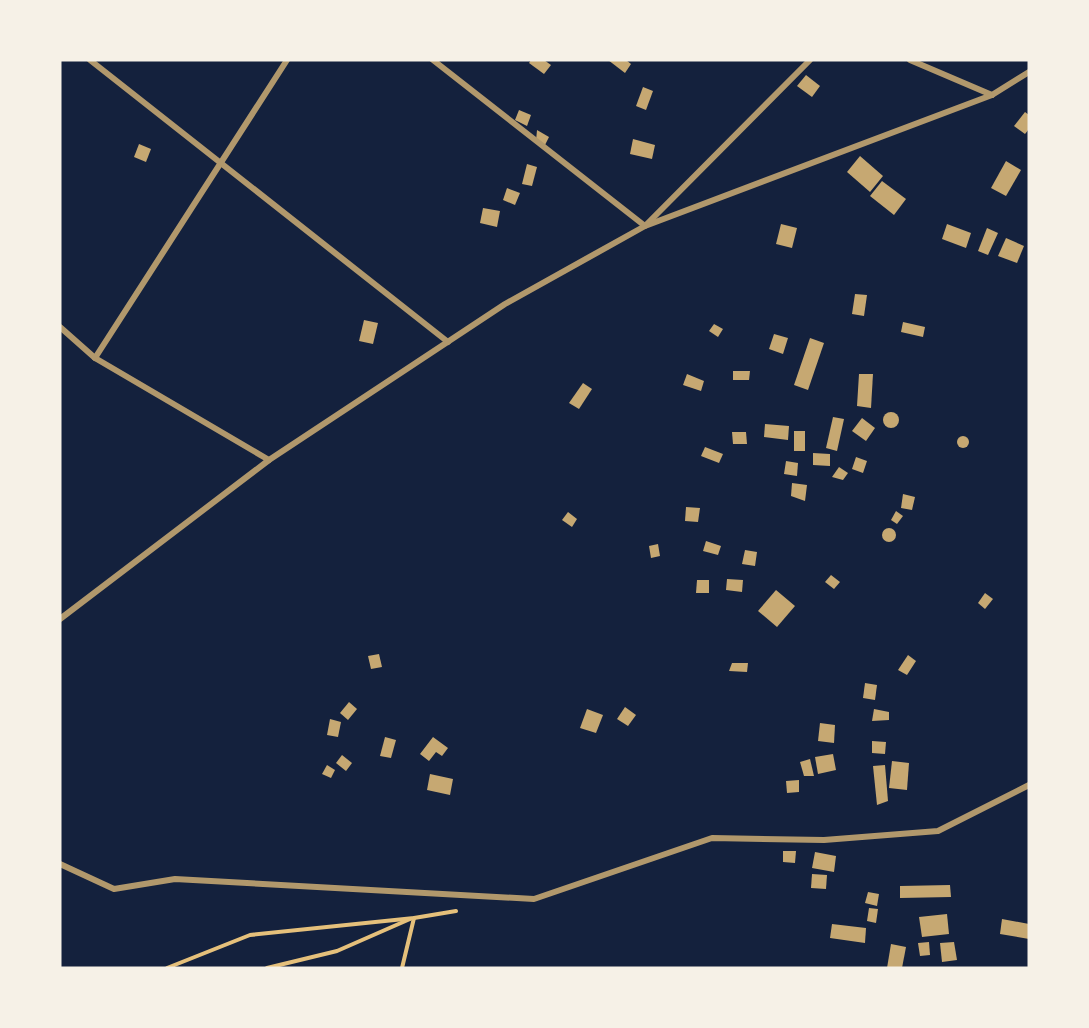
<svg xmlns="http://www.w3.org/2000/svg" width="1089" height="1028" font-family="'Fira Sans',sans-serif">
<style>
.building{fill:#c6a872}
.lines{fill:none;stroke-linecap:round;stroke-linejoin:round}
.path{stroke:#e5c07b;stroke-width:4}
.minor{stroke:#b1986c;stroke-width:6}
</style>
<rect width="100%" height="100%" fill="#14213d"/>
<g class="building">
<polygon points="531,60 544,60 551,65 544,74 529,63"/>
<polygon points="608,60 626,60 631,64 625,73"/>
<polygon points="806,75 820,86 812,97 797,86"/>
<polygon points="643,87 653,91 646,110 636,106"/>
<polygon points="519,110 531,115 527,126 515,120"/>
<polygon points="1025,112 1029,115 1029,129 1025,134 1014,126"/>
<polygon points="537,130 549,137 545,145 536,141"/>
<polygon points="633,139 655,145 652,159 630,154"/>
<polygon points="139,144 151,149 146,162 134,157"/>
<polygon points="860,156 883,176 870,192 847,172"/>
<polygon points="1006,161 1021,170 1006,196 991,188"/>
<polygon points="527,164 537,167 532,186 522,184"/>
<polygon points="882,181 906,199 894,215 870,196"/>
<polygon points="507,188 520,193 515,205 503,200"/>
<polygon points="483,208 500,211 497,227 480,223"/>
<polygon points="781,224 797,228 792,248 776,244"/>
<polygon points="947,224 971,233 966,248 942,239"/>
<polygon points="987,228 998,233 988,255 978,251"/>
<polygon points="1006,238 1024,246 1017,263 998,256"/>
<polygon points="855,294 867,295 864,316 852,314"/>
<polygon points="364,320 378,323 373,344 359,341"/>
<polygon points="903,322 925,327 923,337 901,332"/>
<polygon points="714,324 723,329 718,337 709,331"/>
<polygon points="774,334 788,338 783,354 769,349"/>
<polygon points="810,338 824,343 808,390 794,385"/>
<polygon points="733,371 750,371 749,380 733,380"/>
<polygon points="687,374 704,381 701,391 683,385"/>
<polygon points="859,374 873,374 871,408 857,406"/>
<polygon points="583,383 592,389 579,409 569,403"/>
<circle cx="891" cy="420" r="8"/>
<polygon points="833,417 844,419 837,451 826,448"/>
<polygon points="862,418 875,428 866,441 852,431"/>
<polygon points="765,424 789,426 788,440 764,437"/>
<rect x="794" y="431" width="11" height="20"/>
<polygon points="732,432 746,432 747,444 733,444"/>
<circle cx="963" cy="442" r="6"/>
<polygon points="705,447 723,454 719,463 701,456"/>
<polygon points="813,453 830,454 830,466 813,465"/>
<polygon points="856,457 867,461 863,473 852,469"/>
<polygon points="786,461 798,463 797,476 784,474"/>
<polygon points="839,467 848,473 843,480 832,477"/>
<polygon points="792,483 807,485 805,501 791,496"/>
<polygon points="903,494 915,497 912,510 901,508"/>
<polygon points="686,507 700,508 698,522 685,521"/>
<polygon points="896,511 903,516 897,524 891,520"/>
<polygon points="568,512 577,519 572,527 562,520"/>
<circle cx="889" cy="535" r="7"/>
<polygon points="706,541 721,546 718,555 703,551"/>
<polygon points="658,544 660,556 651,558 649,546"/>
<polygon points="745,550 757,552 755,566 742,564"/>
<polygon points="831,575 840,582 834,589 825,582"/>
<polygon points="727,579 743,580 742,592 726,590"/>
<polygon points="697,580 709,580 709,593 696,593"/>
<polygon points="776,590 795,606 777,627 758,611"/>
<polygon points="985,593 993,599 985,609 978,603"/>
<polygon points="379,654 382,667 371,669 368,656"/>
<polygon points="908,655 916,661 907,675 898,670"/>
<polygon points="732,663 748,663 747,672 729,671"/>
<polygon points="865,683 877,685 875,700 863,698"/>
<polygon points="349,702 357,709 348,720 340,713"/>
<polygon points="625,707 636,715 628,726 617,719"/>
<polygon points="587,709 603,715 596,733 580,728"/>
<polygon points="874,709 889,712 889,720 872,721"/>
<polygon points="330,719 341,722 338,737 327,735"/>
<polygon points="820,723 835,725 834,743 818,741"/>
<polygon points="385,737 396,740 391,758 380,756"/>
<polygon points="433,737 448,748 442,756 436,752 429,761 420,754"/>
<polygon points="872,741 886,742 885,754 872,753"/>
<polygon points="833,754 836,770 818,774 815,757"/>
<polygon points="342,755 352,763 346,771 336,763"/>
<polygon points="810,759 814,776 804,776 800,762"/>
<polygon points="892,761 909,763 907,790 889,788"/>
<polygon points="327,765 335,770 331,778 322,774"/>
<polygon points="885,765 888,801 877,805 873,766"/>
<polygon points="430,774 453,779 450,795 427,790"/>
<polygon points="799,780 799,792 787,793 786,781"/>
<polygon points="783,851 796,851 795,863 783,862"/>
<polygon points="815,852 836,856 834,872 812,868"/>
<polygon points="812,874 827,875 826,889 811,888"/>
<polygon points="950,885 951,897 900,898 900,886"/>
<polygon points="868,892 879,894 877,906 865,903"/>
<polygon points="869,908 878,909 876,923 867,921"/>
<polygon points="947,914 949,934 922,937 919,917"/>
<polygon points="1002,919 1029,924 1029,939 1000,934"/>
<polygon points="832,924 866,928 865,943 830,938"/>
<polygon points="929,942 930,955 920,956 918,943"/>
<polygon points="954,942 957,960 942,962 940,943"/>
<polygon points="891,944 906,947 902,968 887,968"/>
</g>
<g class="lines">
<g class="path">
<polyline points="167,968 250,935 414,918 456,911"/>
<polyline points="267,968 337,951 410,919"/>
<polyline points="402,968 414,918"/>
</g>
<g class="minor">
<polyline points="90,60 448,342"/>
<polyline points="433,60 645,226 992,95 1029,72"/>
<polyline points="910,60 992,95"/>
<polyline points="60,327 95,358 269,460"/>
<polyline points="95,358 287,60"/>
<polyline points="60,619 269,460 505,304 645,226 810,60"/>
<polyline points="60,864 114,889 175,879 534,899 712,838 824,840 938,831 1029,785"/>
</g>
</g>
<rect width="1089" height="1028" fill="none" stroke="#f6f1e7" stroke-width="123"/>
</svg>
